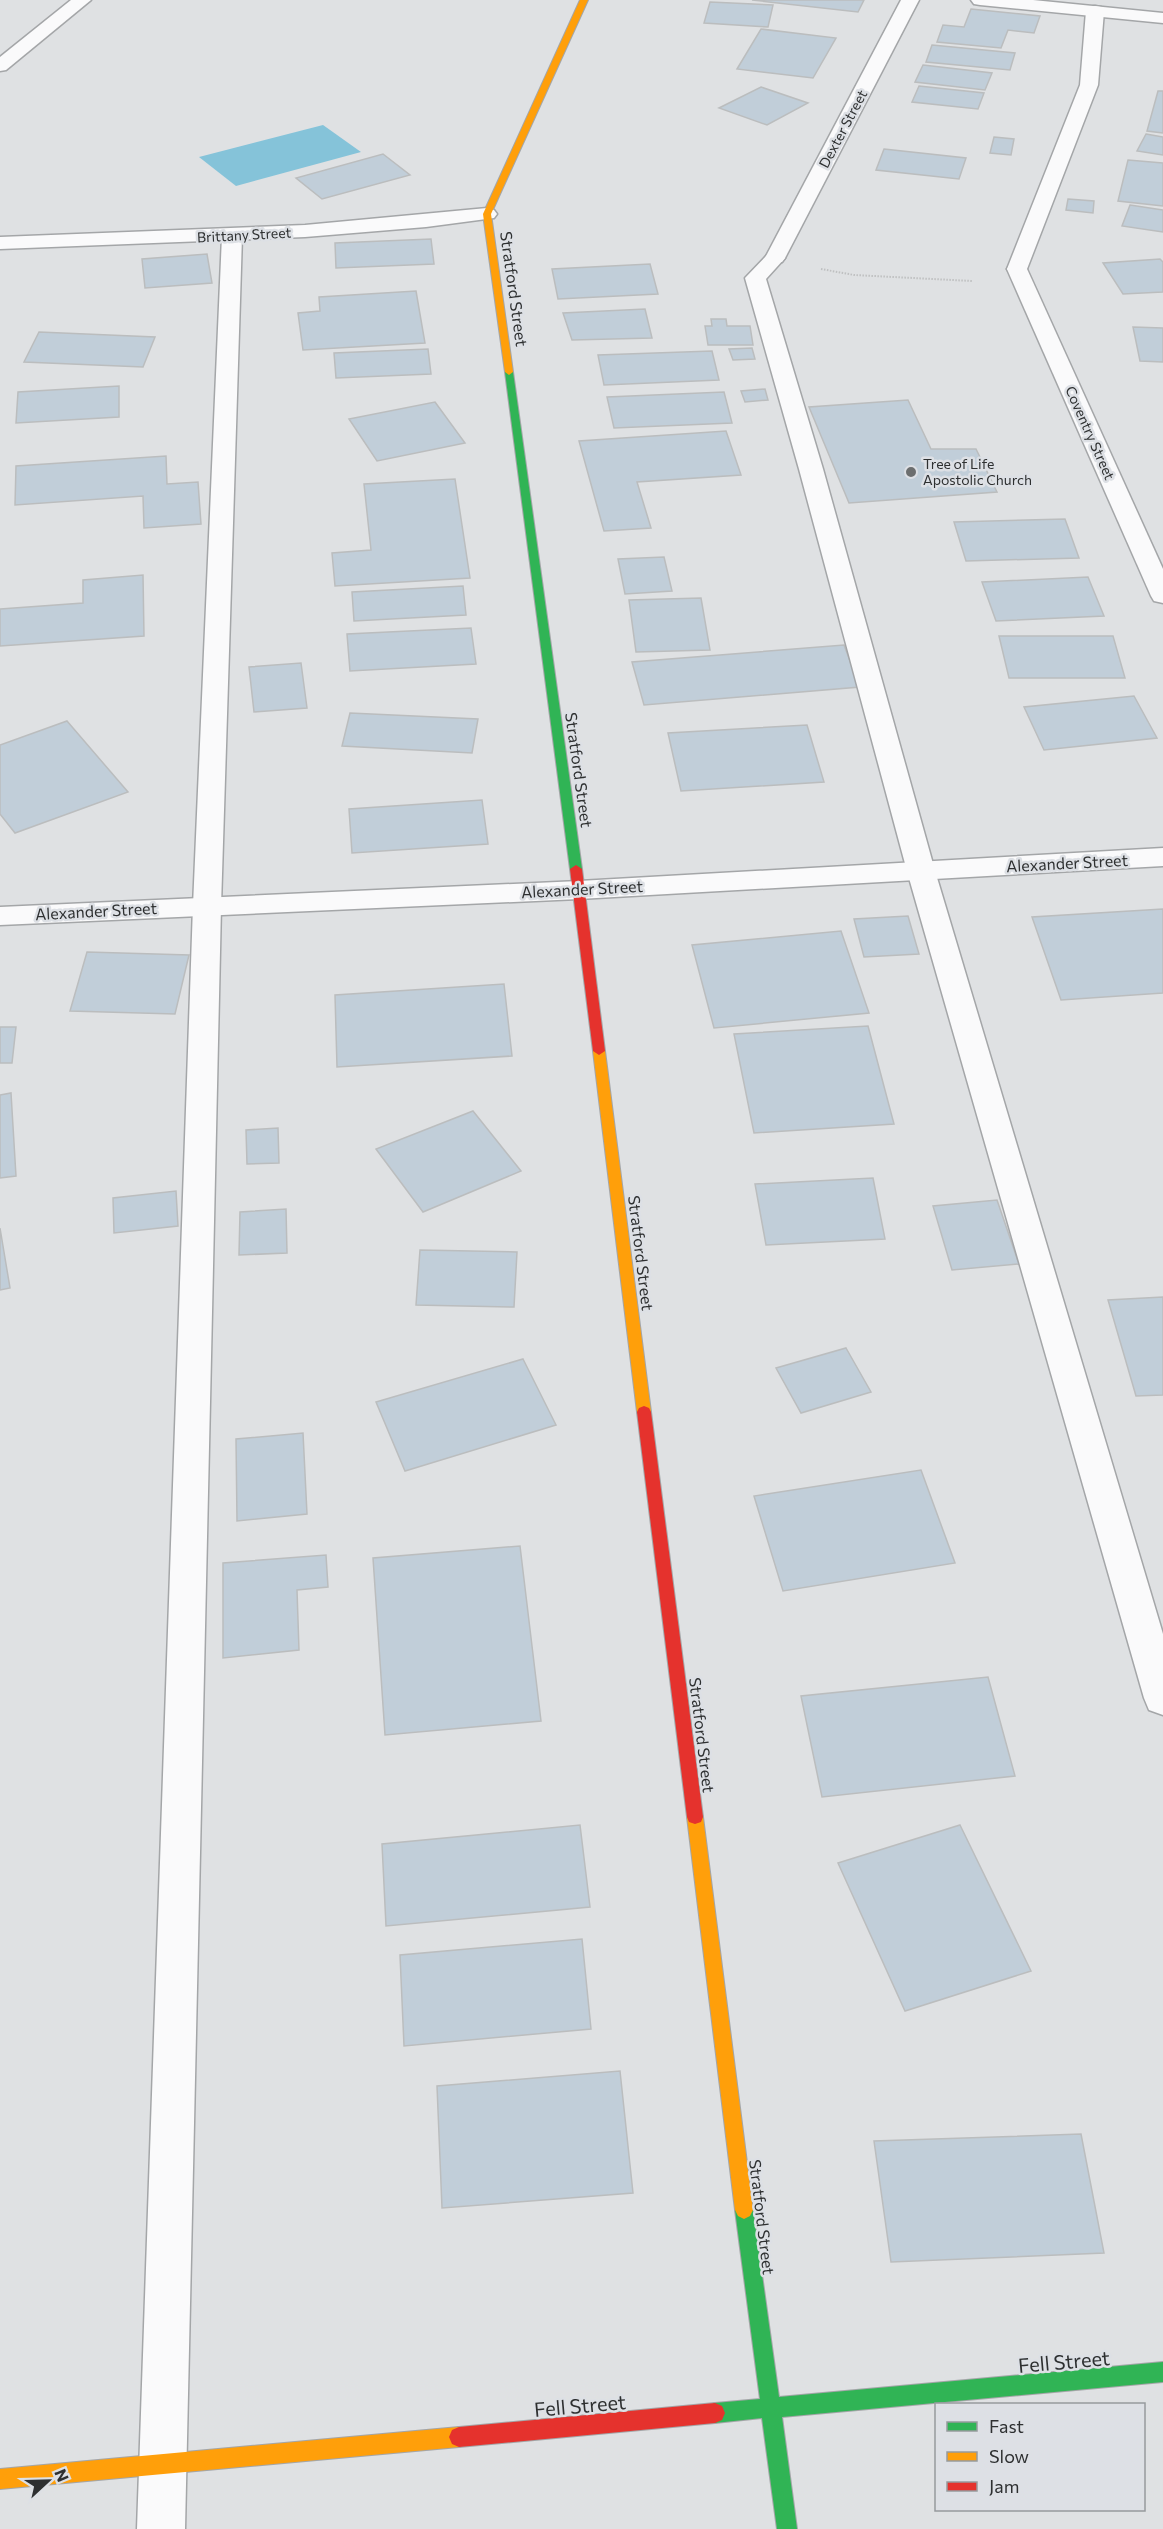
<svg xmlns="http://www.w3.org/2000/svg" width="1163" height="2529" font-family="Commissioner,sans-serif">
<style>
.water{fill:#85c3d9}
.building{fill:#c1ced9;stroke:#bbbdbe;stroke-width:1.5}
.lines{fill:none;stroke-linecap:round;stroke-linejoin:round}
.lane-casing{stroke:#a4a6a8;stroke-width:3}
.street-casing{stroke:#a4a6a8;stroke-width:3}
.fast-casing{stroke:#a4a6a8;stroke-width:2}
.slow-casing{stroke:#a4a6a8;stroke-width:2}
.jam-casing{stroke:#a4a6a8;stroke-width:2}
.path{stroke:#bfc0c1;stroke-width:2;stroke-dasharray:1.5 1.5;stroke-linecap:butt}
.lane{fill:#fafafb;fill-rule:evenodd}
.street{fill:#fafafb;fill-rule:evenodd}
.fast{fill:#30b455;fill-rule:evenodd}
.slow{fill:#ff9f0a;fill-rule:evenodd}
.jam{fill:#e5322d;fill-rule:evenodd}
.poi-dot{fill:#6c6e6f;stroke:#dde0e5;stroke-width:2}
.labels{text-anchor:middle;stroke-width:5;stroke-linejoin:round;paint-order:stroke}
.far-street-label{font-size:14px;fill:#2e3031;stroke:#dde0e5}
.far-poi-label{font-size:14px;fill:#2e3031;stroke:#dde0e5;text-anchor:start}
.street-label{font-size:16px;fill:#2e3031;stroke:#dde0e5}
.near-street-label{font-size:20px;fill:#2e3031;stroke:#dde0e5}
</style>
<rect width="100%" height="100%" fill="#dfe1e3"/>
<polygon class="water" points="323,125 361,152 236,186 199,157"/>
<g class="building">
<polygon points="752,0 864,0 858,12"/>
<polygon points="710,2 773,5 768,27 704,23"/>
<polygon points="971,9 1040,16 1034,33 1008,30 1001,48 937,42 943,25 964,27"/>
<polygon points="761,29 836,38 813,78 737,69"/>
<polygon points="932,45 1015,53 1010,70 926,62"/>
<polygon points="923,65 992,73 985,90 915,82"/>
<polygon points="919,86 984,93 978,109 912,102"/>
<polygon points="761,87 808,103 767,125 719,108"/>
<polygon points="1158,91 1163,91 1163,133 1147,131"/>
<polygon points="1146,134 1163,137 1163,155 1137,151"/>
<polygon points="994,137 1014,139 1011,155 990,153"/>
<polygon points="884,149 966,158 959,179 876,170"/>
<polygon points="383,154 410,175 322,199 296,178"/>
<polygon points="1128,160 1163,163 1163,206 1118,201"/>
<polygon points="1068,199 1094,201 1093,213 1066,210"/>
<polygon points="1130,205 1163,210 1163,232 1122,226"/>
<polygon points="431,239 434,264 336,268 335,243"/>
<polygon points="207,254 212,283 145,288 142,259"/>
<polygon points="1160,259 1163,262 1163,292 1123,294 1103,263"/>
<polygon points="650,264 658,294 558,299 552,269"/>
<polygon points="416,291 425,343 303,350 298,313 320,311 319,297"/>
<polygon points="645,309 652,338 572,340 563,313"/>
<polygon points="711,319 726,319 727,326 750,326 753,345 708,345 705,326 712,326"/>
<polygon points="1133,327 1163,328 1163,362 1140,361"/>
<polygon points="39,332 155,337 143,367 24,362"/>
<polygon points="752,348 755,359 733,360 729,349"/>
<polygon points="428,349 431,374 336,378 334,353"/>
<polygon points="712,351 719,380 604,385 598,355"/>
<polygon points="119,386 119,417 16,423 18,392"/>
<polygon points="765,389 768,400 745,402 741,391"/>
<polygon points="724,392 732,423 614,428 607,397"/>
<polygon points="908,400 931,449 976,449 997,492 849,503 809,407"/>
<polygon points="435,402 465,443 377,461 349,419"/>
<polygon points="726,431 741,475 637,482 651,528 604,531 579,441"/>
<polygon points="166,456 167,484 198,482 201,524 144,528 143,496 15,505 16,466"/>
<polygon points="455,479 470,578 335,586 332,553 371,550 364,484"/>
<polygon points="1065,519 1079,558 966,561 954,522"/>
<polygon points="664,557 672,591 625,594 618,559"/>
<polygon points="143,575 144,636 0,646 0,609 83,603 83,580"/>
<polygon points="1088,577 1104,616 996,621 982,582"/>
<polygon points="463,586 466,615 354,621 352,592"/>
<polygon points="701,598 710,650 636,652 629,600"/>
<polygon points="471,628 476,664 350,671 347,634"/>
<polygon points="999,636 1113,636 1125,678 1009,678"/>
<polygon points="844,645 860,687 644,705 632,662"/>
<polygon points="301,663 307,708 254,712 249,667"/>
<polygon points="1134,696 1157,738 1044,750 1024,707"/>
<polygon points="350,713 478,719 472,753 342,746"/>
<polygon points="67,721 128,792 15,833 0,814 0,745"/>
<polygon points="807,725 824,782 681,791 668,733"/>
<polygon points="482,800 488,844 352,853 349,809"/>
<polygon points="1163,909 1163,993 1061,1000 1032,917"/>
<polygon points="908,916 919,954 864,957 854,919"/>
<polygon points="841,931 869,1013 714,1028 692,945"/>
<polygon points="87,952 189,955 175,1014 70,1011"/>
<polygon points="504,984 512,1056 337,1067 335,995"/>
<polygon points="868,1026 894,1124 754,1133 734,1034"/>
<polygon points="0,1027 16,1027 12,1063 0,1063"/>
<polygon points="11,1093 16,1176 0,1178 0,1095"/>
<polygon points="473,1111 521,1171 423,1212 376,1149"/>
<polygon points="278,1128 279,1163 247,1164 246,1130"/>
<polygon points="873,1178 885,1239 766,1245 755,1184"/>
<polygon points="176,1191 178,1226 114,1233 113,1198"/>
<polygon points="997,1200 1019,1264 952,1270 933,1206"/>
<polygon points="286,1209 287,1253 239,1255 240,1212"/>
<polygon points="0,1228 10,1288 0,1290"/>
<polygon points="420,1250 517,1252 514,1307 416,1305"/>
<polygon points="1163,1297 1163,1395 1136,1396 1108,1300"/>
<polygon points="846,1348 871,1392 801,1413 776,1368"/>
<polygon points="523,1359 556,1425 405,1471 376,1402"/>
<polygon points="303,1433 307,1514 237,1521 236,1439"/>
<polygon points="921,1470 955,1563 783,1591 754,1496"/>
<polygon points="520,1546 541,1721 385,1735 373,1558"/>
<polygon points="326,1555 328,1587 297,1590 299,1650 223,1658 223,1563"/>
<polygon points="988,1677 1015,1776 822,1797 801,1696"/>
<polygon points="580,1825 590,1907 386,1926 382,1844"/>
<polygon points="960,1825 1031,1971 905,2011 838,1863"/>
<polygon points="582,1939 591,2029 404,2046 400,1955"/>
<polygon points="620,2071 633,2193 442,2208 437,2086"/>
<polygon points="1081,2134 1104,2253 891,2262 874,2141"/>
</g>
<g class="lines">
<g class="lane-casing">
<g id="lane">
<polygon points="71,0 91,0 6,70 0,71 0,57"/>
<polygon points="1095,6 1101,7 1104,11 1098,85 1027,269 1024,273 1017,275 1010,273 1007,269 1080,85 1086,11 1089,7"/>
<polygon points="232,230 239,232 242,236 221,906 185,2529 137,2529 193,906 222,236 225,232"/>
<polygon points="775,252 782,254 785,258 766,279 823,469 935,871 1163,1634 1163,1715 1149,1710 1144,1698 907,871 799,469 745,278 768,254"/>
</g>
</g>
<g class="street-casing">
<g id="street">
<polygon points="901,0 919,0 785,258 782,262 768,262 765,258"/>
<polygon points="971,0 1033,0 1163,13 1163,23 980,5 974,4"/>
<polygon points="487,208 494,210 497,214 494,218 426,227 305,237 0,249 0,237 305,225"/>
<polygon points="1017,263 1024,265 1027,269 1163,569 1163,603 1154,601 1151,596 1007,269 1010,265"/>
<polygon points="1163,848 1163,866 579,899 0,925 0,907 579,881"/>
</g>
</g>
<g class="fast-casing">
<g id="fast">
<polygon points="509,369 513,372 582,869 576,873 570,869 505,372"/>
<polygon points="744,2201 750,2204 753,2210 779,2397 1163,2362 1163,2382 782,2417 797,2529 777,2529 762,2418 715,2423 708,2420 705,2413 708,2406 715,2403 760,2399 735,2210 738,2204"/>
</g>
</g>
<g class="slow-casing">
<g id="slow">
<polygon points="580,0 588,0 491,214 513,372 509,375 505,372 483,214"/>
<polygon points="599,1047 605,1051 651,1412 649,1416 639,1416 637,1412 593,1051"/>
<polygon points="695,1810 701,1812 703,1817 753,2210 750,2216 744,2219 738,2216 735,2210 687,1817 689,1812"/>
<polygon points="459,2427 466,2430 469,2437 466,2444 459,2447 0,2489 0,2469"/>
</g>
</g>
<g class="jam-casing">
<g id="jam">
<polygon points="576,865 582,869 605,1051 599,1055 593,1051 570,869"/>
<polygon points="644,1406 649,1408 651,1412 703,1817 701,1822 695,1824 689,1822 687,1817 637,1412 639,1408"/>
<polygon points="715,2403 722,2406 725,2413 722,2420 715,2423 459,2447 452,2444 449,2437 452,2430 459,2427"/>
</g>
</g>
<polyline class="path" points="821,269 854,275 972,281"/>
<use href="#lane" class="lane"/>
<use href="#street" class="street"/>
<use href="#fast" class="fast"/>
<use href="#slow" class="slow"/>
<use href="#jam" class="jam"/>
</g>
<circle class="poi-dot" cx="911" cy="472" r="6"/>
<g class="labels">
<g class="far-street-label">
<text transform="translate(843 129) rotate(-62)" y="5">Dexter Street</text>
<text transform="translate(244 235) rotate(-3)" y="5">Brittany Street</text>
<text transform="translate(1090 433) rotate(66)" y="5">Coventry Street</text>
</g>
<g class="far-poi-label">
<text x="923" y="469">Tree of Life<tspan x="923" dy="16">Apostolic Church</tspan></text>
</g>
<g class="street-label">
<text transform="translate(514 289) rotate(82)" y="6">Stratford Street</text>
<text transform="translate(579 770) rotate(82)" y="6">Stratford Street</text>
<text transform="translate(1067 863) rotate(-3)" y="6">Alexander Street</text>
<text transform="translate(582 889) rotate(-3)" y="6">Alexander Street</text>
<text transform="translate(96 911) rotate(-3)" y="6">Alexander Street</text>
<text transform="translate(641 1253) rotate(83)" y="6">Stratford Street</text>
<text transform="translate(702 1735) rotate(83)" y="6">Stratford Street</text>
<text transform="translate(762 2217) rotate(83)" y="6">Stratford Street</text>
</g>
<g class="near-street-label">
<text transform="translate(1064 2362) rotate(-5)" y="7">Fell Street</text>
<text transform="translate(580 2406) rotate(-5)" y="7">Fell Street</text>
</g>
</g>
<rect x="935" y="2403" width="210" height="108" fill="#dde0e5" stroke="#979a9d" stroke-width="1.5"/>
<rect x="947" y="2422" width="30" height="9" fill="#30b455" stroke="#979a9d" stroke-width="1.5"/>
<text x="989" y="2433" font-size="18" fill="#2e3031">Fast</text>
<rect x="947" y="2452" width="30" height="9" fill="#ff9f0a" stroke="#979a9d" stroke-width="1.5"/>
<text x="989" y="2463" font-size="18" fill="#2e3031">Slow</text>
<rect x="947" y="2482" width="30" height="9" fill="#e5322d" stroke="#979a9d" stroke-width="1.5"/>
<text x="989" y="2493" font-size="18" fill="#2e3031">Jam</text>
<g transform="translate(48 2481) rotate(68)" stroke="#dde0e5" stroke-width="4.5" paint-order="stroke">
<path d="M0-4.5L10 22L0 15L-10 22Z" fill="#2e3031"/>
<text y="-9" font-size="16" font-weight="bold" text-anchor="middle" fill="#2e3031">N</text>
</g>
</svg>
